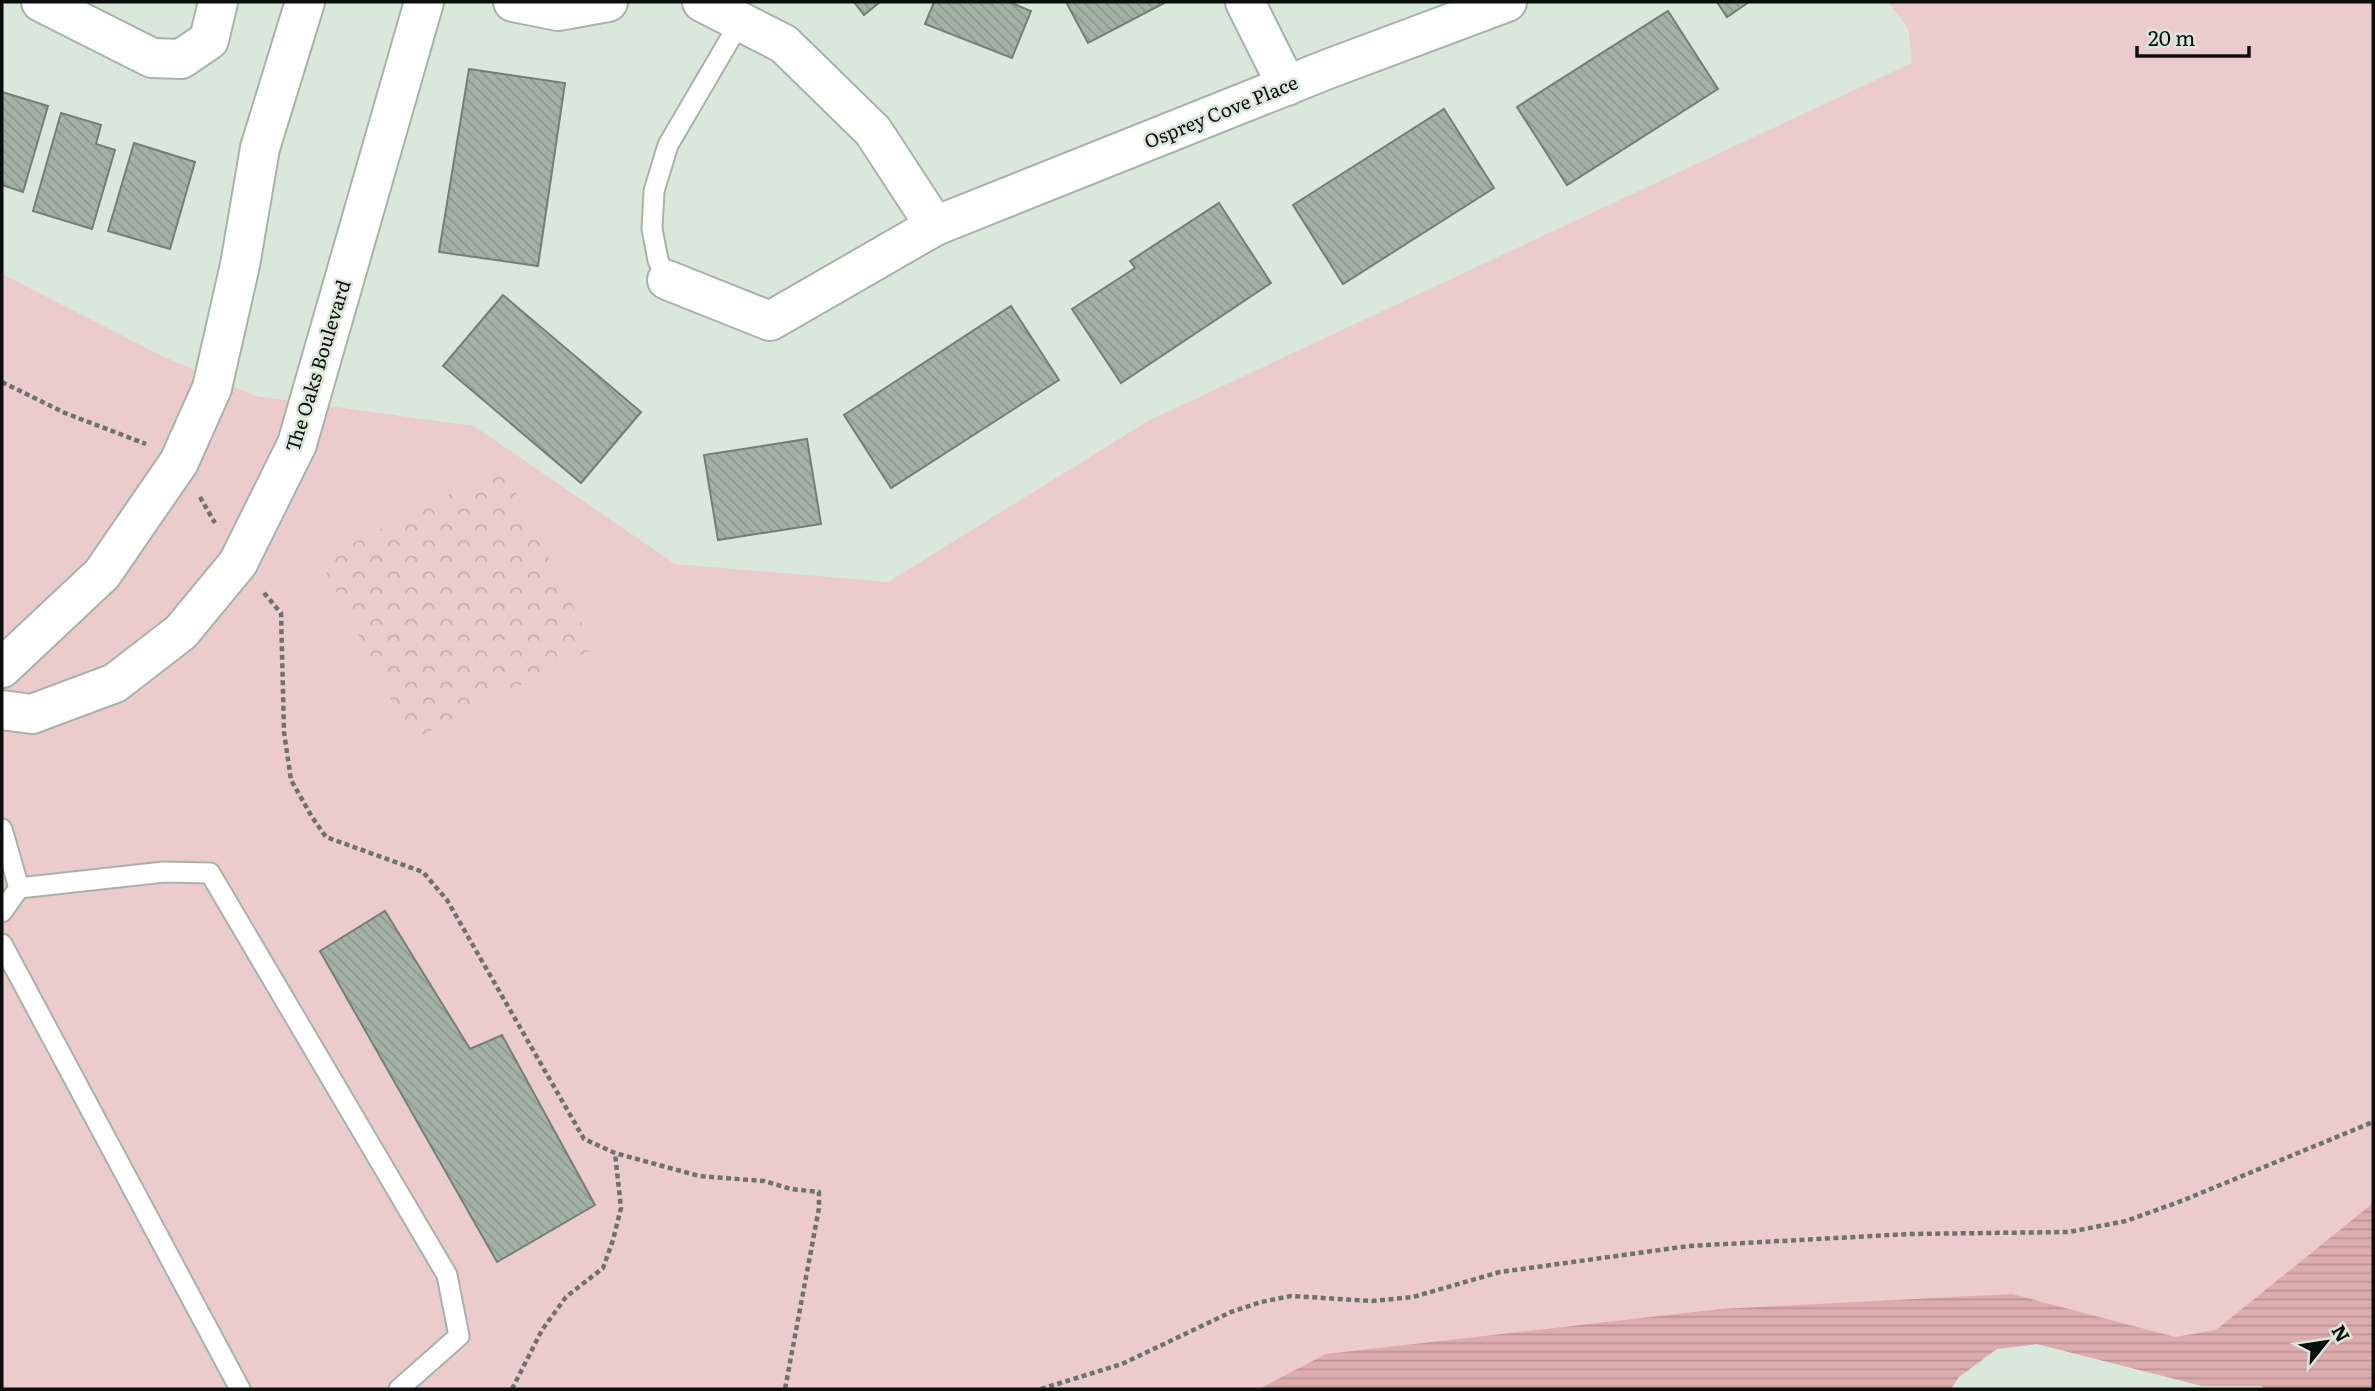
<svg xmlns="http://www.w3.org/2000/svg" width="2375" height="1391" font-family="Literata,serif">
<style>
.green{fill:#eccbcc}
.park{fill:url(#park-crowns)}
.water{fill:url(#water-rules)}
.building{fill:url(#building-back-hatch);stroke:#738074;stroke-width:2}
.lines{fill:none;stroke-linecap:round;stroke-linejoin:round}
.service-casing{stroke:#a6b4a8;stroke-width:23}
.minor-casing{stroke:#a6b4a8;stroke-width:42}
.path{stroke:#6b746c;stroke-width:4.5;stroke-dasharray:5 3.5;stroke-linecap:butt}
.service{stroke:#fff;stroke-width:19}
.minor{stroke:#fff;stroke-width:38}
.labels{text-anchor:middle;stroke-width:5;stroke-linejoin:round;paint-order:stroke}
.street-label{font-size:19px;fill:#0b0f0b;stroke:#d9e8db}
</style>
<defs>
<pattern id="park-crowns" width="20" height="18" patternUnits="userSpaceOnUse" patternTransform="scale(1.75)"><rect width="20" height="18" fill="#eccbcc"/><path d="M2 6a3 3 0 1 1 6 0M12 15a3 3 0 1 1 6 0" fill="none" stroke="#c9adae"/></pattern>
<pattern id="water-rules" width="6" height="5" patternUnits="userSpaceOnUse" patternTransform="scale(1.75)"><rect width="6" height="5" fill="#ddacaf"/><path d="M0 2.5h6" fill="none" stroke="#bc9395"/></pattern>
<pattern id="building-back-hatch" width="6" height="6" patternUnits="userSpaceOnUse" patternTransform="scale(1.75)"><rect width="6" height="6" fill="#a4b2a5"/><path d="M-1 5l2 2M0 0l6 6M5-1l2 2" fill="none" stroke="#8c988d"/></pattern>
</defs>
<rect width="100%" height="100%" fill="#d9e8db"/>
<polygon class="green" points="1888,2 2373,2 2373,1389 2267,1389 2261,1386 2202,1386 2037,1344 1997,1349 1959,1377 1951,1389 2,1389 2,274 160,355 256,396 474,426 675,564 888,582 1148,421 1912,63 1908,28"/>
<polygon class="park" points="503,467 594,648 412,740 320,560"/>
<polygon class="water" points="2373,1203 2373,1389 2267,1389 2261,1386 2202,1386 2037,1344 1997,1349 1959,1377 1951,1389 1259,1389 1326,1354 1720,1309 2012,1294 2175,1337 2216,1330"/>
<g class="building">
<polygon points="854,2 880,2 864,15"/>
<polygon points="934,2 1009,2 1031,11 1012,58 925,24"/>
<polygon points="1066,2 1166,2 1088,43"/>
<polygon points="1717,2 1749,2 1727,17"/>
<polygon points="1668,11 1718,89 1567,185 1517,107"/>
<polygon points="469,69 565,83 538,266 439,252"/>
<polygon points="2,92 48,106 23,192 2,185"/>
<polygon points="1444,109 1494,188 1343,284 1293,205"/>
<polygon points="61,113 101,125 96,144 115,150 92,229 33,211"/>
<polygon points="134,143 195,162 170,249 108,231"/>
<polygon points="1219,203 1271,283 1121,383 1072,309 1135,268 1130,261"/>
<polygon points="503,295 641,412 581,483 443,366"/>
<polygon points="1011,306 1059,380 891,488 844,415"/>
<polygon points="807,439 821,524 718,540 704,455"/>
<polygon points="385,911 470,1049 502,1035 595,1205 497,1262 320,951"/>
</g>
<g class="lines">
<g class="service-casing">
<g id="service">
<polyline points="667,280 658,260 652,229 654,191 668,145 740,22"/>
<polyline points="2,829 19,888 2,912"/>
<polyline points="19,888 164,872 210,873 447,1275 459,1336 399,1389"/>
<polyline points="2,944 240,1389"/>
</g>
</g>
<g class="minor-casing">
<g id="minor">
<polyline points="41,2 152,58 181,59 209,40 218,2"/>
<polyline points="513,2 558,11 608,2"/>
<polyline points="702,2 784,44 873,131 935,226"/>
<polyline points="1245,2 1287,86"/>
<polyline points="667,280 770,321 935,226 1328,69 1507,2"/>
<polyline points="2,668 102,574 179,462 212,388 240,265 260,148 305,2"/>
<polyline points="2,710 32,714 115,683 181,632 238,563 297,444 424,2"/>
</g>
</g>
<g class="path">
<polyline points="2,382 65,413 146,444"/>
<polyline points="200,497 215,523"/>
<polyline points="264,593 281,613 284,732 291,780 312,817 326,837 423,872 447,900 584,1139 615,1153 699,1176 764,1181 791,1189 819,1192 819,1208 785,1389"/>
<polyline points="512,1389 542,1330 566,1297 603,1268 613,1240 621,1208 615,1153"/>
<polyline points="1041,1389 1122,1364 1231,1312 1261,1302 1291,1296 1372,1301 1413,1297 1500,1272 1689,1246 1909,1234 2069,1232 2126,1221 2184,1200 2373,1122"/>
</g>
<use href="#service" class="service"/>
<use href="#minor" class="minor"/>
</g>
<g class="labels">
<g class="street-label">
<text transform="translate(1221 112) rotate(-22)" y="7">Osprey Cove Place</text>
<text transform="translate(318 366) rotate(-73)" y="7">The Oaks Boulevard</text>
</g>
</g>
<rect width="2375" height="1391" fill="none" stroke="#0b0f0b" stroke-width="7"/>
<g transform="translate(2326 1342) rotate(60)" stroke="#d9e8db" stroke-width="5" paint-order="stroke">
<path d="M0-5L12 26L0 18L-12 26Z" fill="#0b0f0b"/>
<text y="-10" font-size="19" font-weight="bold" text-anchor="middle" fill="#0b0f0b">N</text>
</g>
<path d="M2137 46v10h112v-10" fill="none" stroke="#0b0f0b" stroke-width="3.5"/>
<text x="2148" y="46" font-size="21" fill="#0b0f0b" stroke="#d9e8db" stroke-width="5" paint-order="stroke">20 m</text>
</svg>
